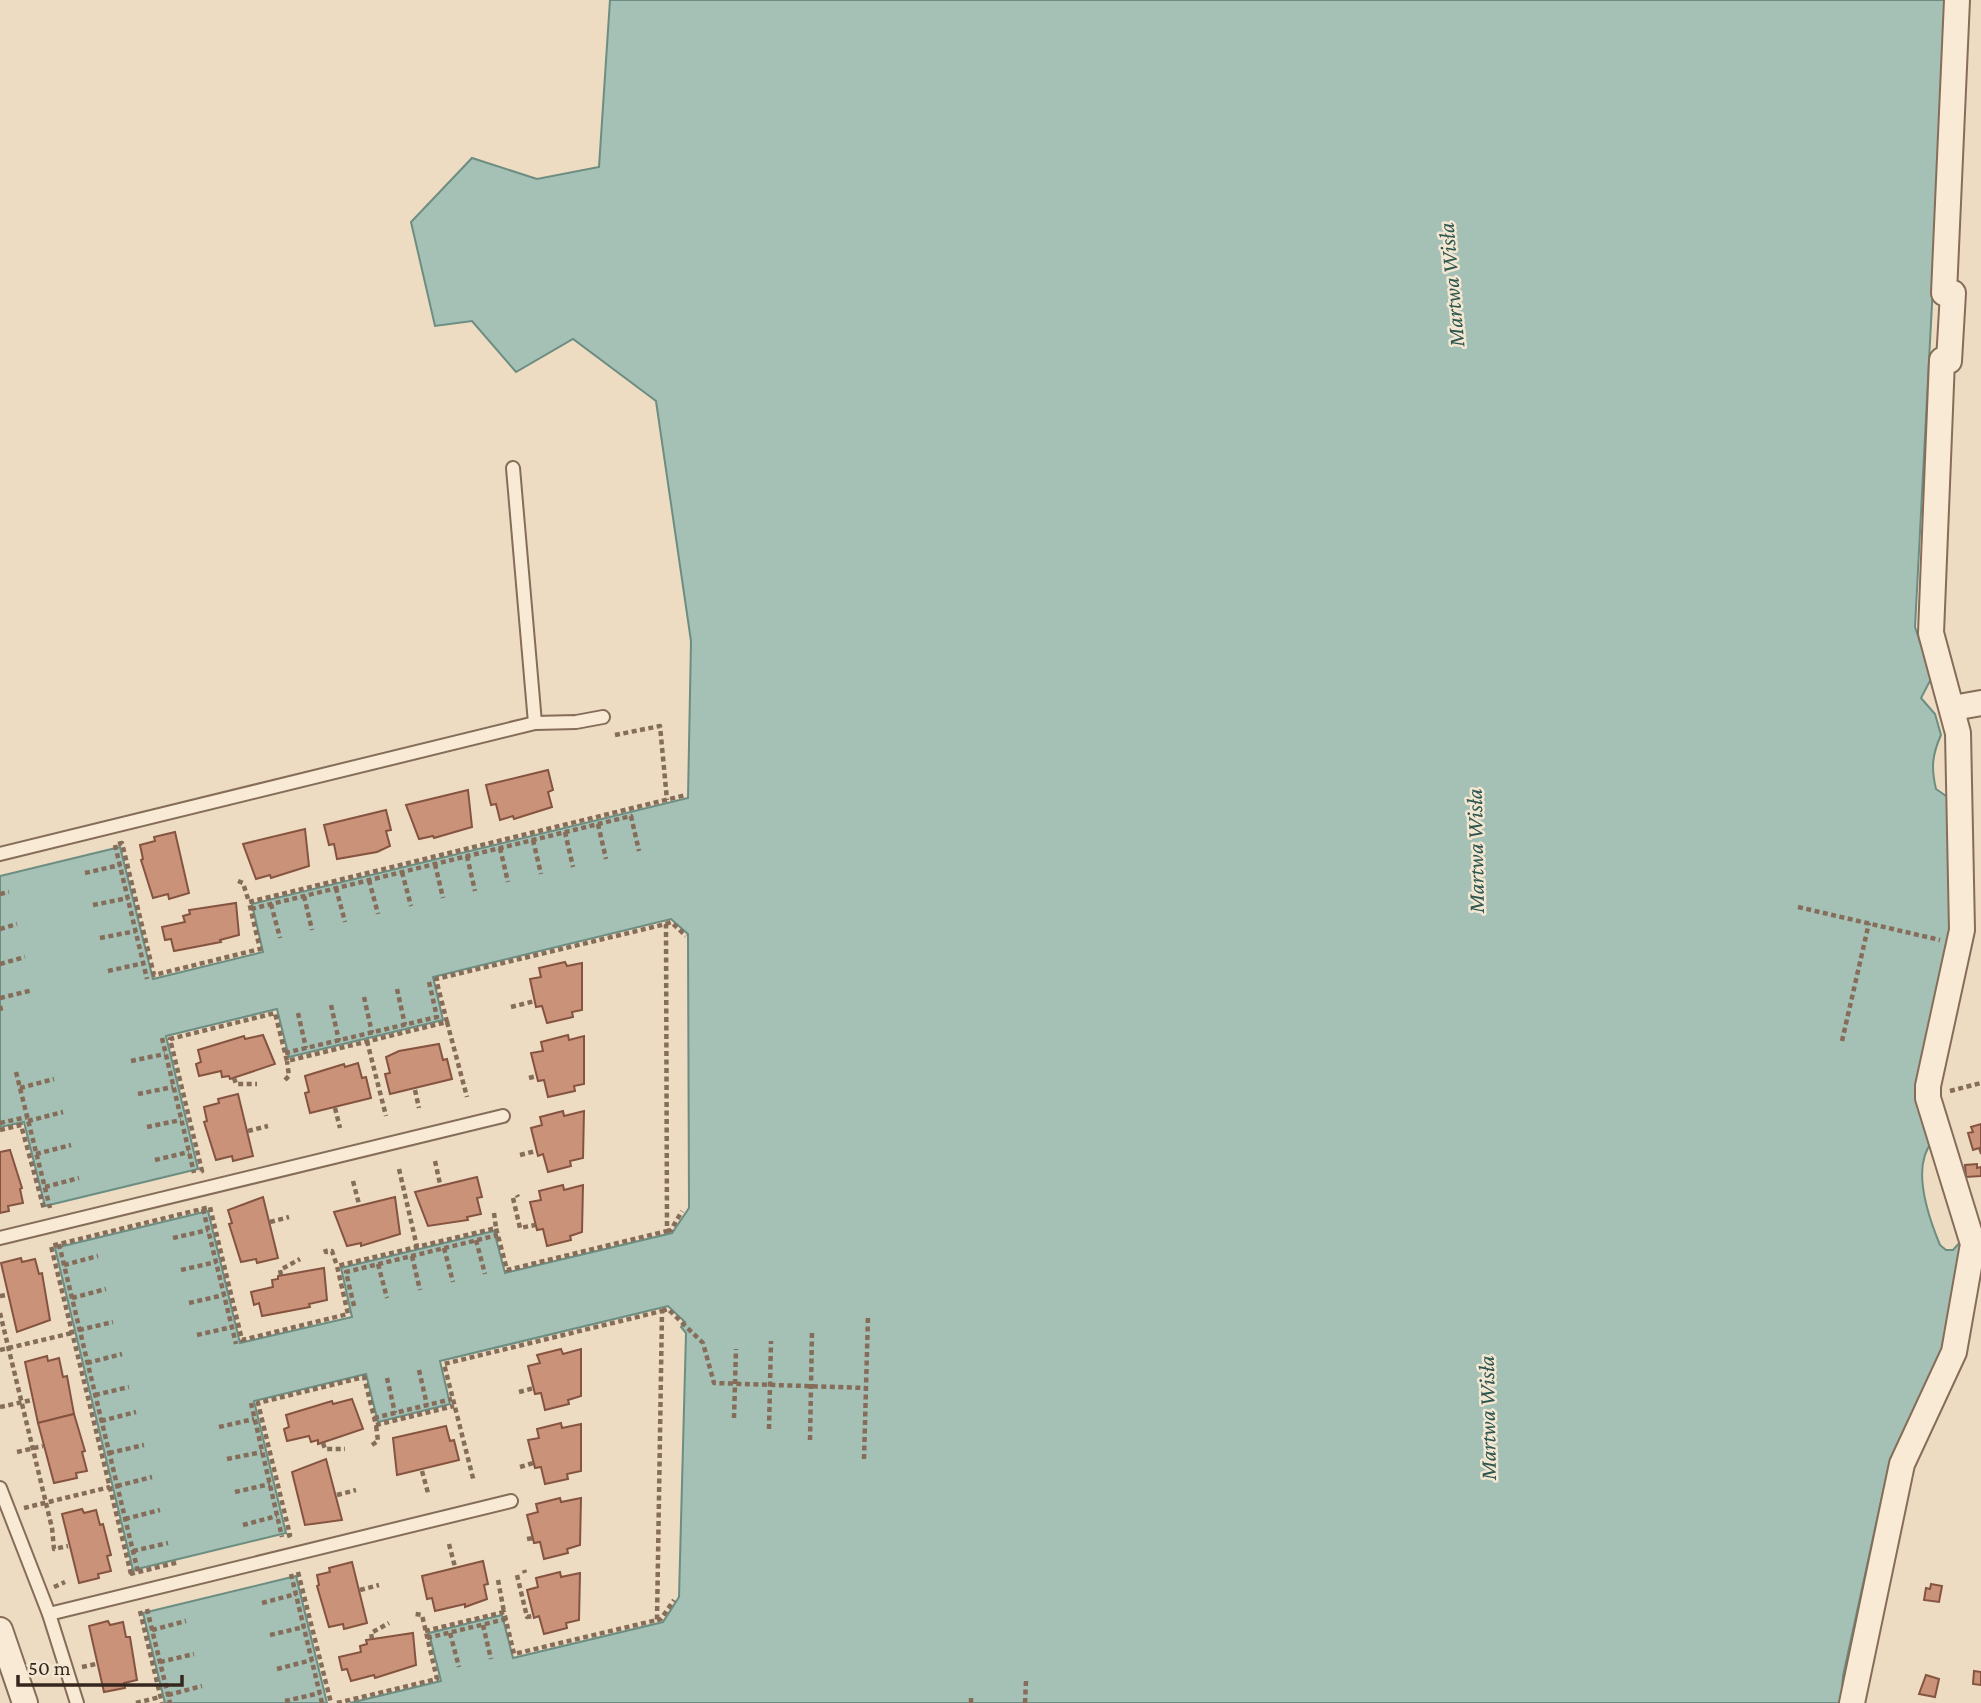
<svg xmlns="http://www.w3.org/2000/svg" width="1981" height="1703" font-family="'Crimson Pro',serif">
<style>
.water{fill:#a5c0b5;stroke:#6c8d81;stroke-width:2}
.building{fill:#ca9279;stroke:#855440;stroke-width:2}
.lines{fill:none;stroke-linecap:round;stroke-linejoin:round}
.lane-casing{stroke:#866d5a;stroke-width:16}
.street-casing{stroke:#866d5a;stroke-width:28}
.path{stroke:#866d5a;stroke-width:4.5;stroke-dasharray:5 3.5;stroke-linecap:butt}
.lane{stroke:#f8ead5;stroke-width:12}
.street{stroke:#f8ead5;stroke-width:24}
.labels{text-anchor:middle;stroke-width:5;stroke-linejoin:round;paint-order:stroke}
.water-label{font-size:23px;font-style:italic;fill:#2d564f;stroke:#f4e7d2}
</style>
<rect width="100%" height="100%" fill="#eddbc2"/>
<g class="water">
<path d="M610 0H1948L1915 627 1932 677 1921 698 1935 714 1941 735C1932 755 1931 768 1936 789L1949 798 1954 927 1932 1142C1911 1167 1928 1216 1940 1245L1946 1250H1953L1963 1239 1942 1359 1890 1460 1843 1676 1841 1703H350L441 1681 429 1633 502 1615 513 1658 663 1622 679 1597 686 1333 681 1327 685 1322 668 1306 440 1361 450 1404 378 1422 366 1374 254 1401 286 1533 133 1570 55 1248 208 1211 240 1343 352 1317 341 1268 494 1231 505 1273 672 1233 689 1208 688 934 671 919 433 977 443 1020 289 1057 277 1009 166 1036 198 1169 45 1206 24 1122 0 1127V876L120 847 153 979 263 952 252 904 688 798 691 641 656 401 573 339 516 372 472 321 435 326 411 222 472 158 537 179 599 167Z"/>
<polygon points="296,1576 327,1703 165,1703 143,1613"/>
</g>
<g class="building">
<polygon points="548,770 553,790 548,792 552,807 514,819 513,816 500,820 496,804 491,805 486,785"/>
<polygon points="468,790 472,827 434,838 433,836 419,839 406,805"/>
<polygon points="386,810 391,830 386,831 390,846 377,852 337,859 334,844 329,845 324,825"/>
<polygon points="305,829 309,866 271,878 270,875 256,879 243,844"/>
<polygon points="175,832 189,893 169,899 168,894 153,898 141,860 143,859 140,845 155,841 154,837"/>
<polygon points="236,903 239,935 220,940 221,942 174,951 171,939 165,940 162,927 185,922 183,916 190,914 189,910"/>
<polygon points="565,962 567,966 582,963 582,1010 572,1012 573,1017 547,1023 542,1006 536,1007 530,979 541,977 539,968"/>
<polygon points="263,1035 275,1064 230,1079 229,1076 222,1077 221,1071 199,1076 196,1064 201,1062 198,1050 244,1036 245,1039"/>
<polygon points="568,1035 569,1040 584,1036 584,1084 574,1086 575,1091 548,1097 544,1080 538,1081 531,1053 543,1051 541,1042"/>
<polygon points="439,1044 443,1060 447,1059 452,1079 390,1094 385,1074 390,1073 386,1057 399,1051"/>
<polygon points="358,1063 362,1078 366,1077 371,1098 310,1113 305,1093 309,1092 305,1076 344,1064 345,1067"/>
<polygon points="238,1094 253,1156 233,1161 232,1156 216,1160 204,1122 207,1121 204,1107 219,1103 218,1099"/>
<polygon points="563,1111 564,1116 584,1111 583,1158 570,1161 571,1166 548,1172 543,1154 538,1156 531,1128 542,1125 540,1117"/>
<polygon points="1981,1124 1981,1154 1979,1148 1973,1150 1968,1133 1973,1132 1971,1127"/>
<polygon points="10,1150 22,1188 20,1189 23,1203 8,1206 9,1211 0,1213 0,1152"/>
<polygon points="1977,1164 1977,1168 1981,1167 1981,1176 1966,1177 1965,1165"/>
<polygon points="477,1177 482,1197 477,1198 481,1214 467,1217 468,1220 428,1226 415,1192"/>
<polygon points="563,1185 564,1190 583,1185 582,1232 570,1236 571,1240 547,1246 543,1229 537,1230 530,1202 541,1200 539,1191"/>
<polygon points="263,1197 278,1258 257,1263 256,1259 241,1262 229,1224 232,1223 228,1210"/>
<polygon points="395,1197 400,1234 361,1246 361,1243 347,1246 334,1212"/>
<polygon points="21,1258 22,1262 35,1259 39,1274 42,1273 50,1320 17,1332 1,1263"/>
<polygon points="324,1268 327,1300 309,1304 310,1307 262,1316 259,1303 254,1305 251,1292 273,1287 272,1280 278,1279 278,1276"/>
<polygon points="561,1349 563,1354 581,1349 581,1396 568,1400 569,1404 545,1410 541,1393 535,1394 528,1366 540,1363 537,1355"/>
<polygon points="47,1356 48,1361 59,1358 63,1377 67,1376 74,1414 38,1423 25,1362"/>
<polygon points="352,1399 363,1429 318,1444 318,1440 311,1442 309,1436 287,1441 284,1429 289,1427 286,1415 332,1401 333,1404"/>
<polygon points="74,1414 85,1451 82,1452 87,1471 76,1473 77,1478 54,1483 38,1423"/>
<polygon points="561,1423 562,1428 581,1424 581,1471 567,1474 568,1479 545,1484 541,1467 535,1468 528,1440 539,1438 537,1429"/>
<polygon points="446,1426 450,1441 454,1440 459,1460 397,1475 393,1438"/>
<polygon points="326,1459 342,1520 305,1525 292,1472"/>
<polygon points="560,1498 561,1502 581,1498 580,1545 567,1549 568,1553 544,1559 540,1542 534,1543 527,1515 538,1512 536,1504"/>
<polygon points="82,1509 84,1513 96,1510 100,1525 103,1524 111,1555 107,1556 111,1571 98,1574 99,1578 79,1583 62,1514"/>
<polygon points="483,1561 488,1584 484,1585 487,1599 465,1607 465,1604 435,1611 432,1598 427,1599 422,1576"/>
<polygon points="352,1562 367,1623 344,1629 343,1624 329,1627 317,1586 319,1585 317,1575 330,1572 329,1568"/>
<polygon points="560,1572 561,1577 580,1573 579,1620 566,1623 567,1628 544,1634 539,1616 534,1618 527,1590 538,1587 536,1578"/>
<polygon points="1931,1584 1942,1586 1939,1602 1924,1600 1926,1588 1930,1589"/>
<polygon points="108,1621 110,1625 123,1622 126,1637 130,1637 137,1680 124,1683 125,1688 104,1692 89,1626"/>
<polygon points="413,1633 416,1665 375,1678 374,1675 351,1681 347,1669 342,1670 339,1657 361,1652 360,1646 367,1644 366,1640"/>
<polygon points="1974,1671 1981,1672 1981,1685 1973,1684"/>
<polygon points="1926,1675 1939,1679 1935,1697 1919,1694"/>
</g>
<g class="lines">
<g class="lane-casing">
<g id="lane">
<polyline points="513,468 535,723"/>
<polyline points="0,854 535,723 576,722 603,717"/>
<polyline points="0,1238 503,1116"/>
<polyline points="0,1488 49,1614 77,1703"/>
<polyline points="49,1614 511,1501"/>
</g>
</g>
<g class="street-casing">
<g id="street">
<polyline points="1953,708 1981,703"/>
<polyline points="0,1630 25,1703"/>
<polyline points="1852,1703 1902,1464 1954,1352 1973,1244 1928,1098 1928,1086 1962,930 1958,733 1931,633 1942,360 1949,361 1953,293 1944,293 1957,0"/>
</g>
</g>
<g class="path">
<polyline points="615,735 660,726 667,800"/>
<polyline points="598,824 606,859"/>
<polyline points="565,832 573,867"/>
<polyline points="533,840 541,874"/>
<polyline points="118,844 122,843 154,975 260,949 249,902 686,795"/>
<polyline points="115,845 147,979"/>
<polyline points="500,848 508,882"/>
<polyline points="467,856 475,891"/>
<polyline points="435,864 443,898"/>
<polyline points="402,872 411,906"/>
<polyline points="85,873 120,865"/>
<polyline points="369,880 378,914"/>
<polyline points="238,881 243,883 249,902"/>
<polyline points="336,888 345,922"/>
<polyline points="0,894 9,892"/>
<polyline points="304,896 312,930"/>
<polyline points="271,904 280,938"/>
<polyline points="93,905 128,898"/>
<polyline points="1798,907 1940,940"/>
<polyline points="251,909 631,816 639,851"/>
<polyline points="666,924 671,922 686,936"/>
<polyline points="0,929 17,924"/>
<polyline points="100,938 136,931"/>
<polyline points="0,964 25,957"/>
<polyline points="108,971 144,963"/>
<polyline points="397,989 405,1025"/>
<polyline points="364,997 372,1033"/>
<polyline points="0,998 33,990"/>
<polyline points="331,1005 339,1041"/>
<polyline points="0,1006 2,1014"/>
<polyline points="511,1007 535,1001"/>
<polyline points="298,1013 306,1048"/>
<polyline points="447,1022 467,1097"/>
<polyline points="162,1038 194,1173"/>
<polyline points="367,1041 386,1116"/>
<polyline points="1842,1041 1869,923"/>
<polyline points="285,1053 437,1017 429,982"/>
<polyline points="131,1061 165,1054"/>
<polyline points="16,1072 50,1208"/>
<polyline points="234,1078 236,1084 257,1084"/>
<polyline points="529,1078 537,1076"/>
<polyline points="285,1080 289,1076 287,1061"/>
<polyline points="20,1088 54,1079"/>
<polyline points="415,1090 419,1108"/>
<polyline points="1950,1091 1981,1083"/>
<polyline points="138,1094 173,1087"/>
<polyline points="335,1108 340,1128"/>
<polyline points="28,1121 63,1112"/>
<polyline points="0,1123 27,1117"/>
<polyline points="147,1127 181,1120"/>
<polyline points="0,1130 21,1125 44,1209"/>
<polyline points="248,1131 268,1126"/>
<polyline points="36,1154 71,1145"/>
<polyline points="520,1155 536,1151"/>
<polyline points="155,1160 189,1152"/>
<polyline points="435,1161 440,1184"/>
<polyline points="399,1169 417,1247"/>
<polyline points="353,1181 359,1204"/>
<polyline points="45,1187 79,1178"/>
<polyline points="517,1195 518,1197"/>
<polyline points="513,1198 520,1228 535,1225"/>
<polyline points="203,1209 236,1344"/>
<polyline points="494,1213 496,1228"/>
<polyline points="270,1222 289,1217"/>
<polyline points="667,1231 671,1230 682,1211"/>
<polyline points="173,1238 208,1230"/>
<polyline points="476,1240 485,1274"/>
<polyline points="59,1244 138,1572"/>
<polyline points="444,1248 453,1282"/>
<polyline points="325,1249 326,1252 332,1251 337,1266"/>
<polyline points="412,1256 420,1290"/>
<polyline points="378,1264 387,1298"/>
<polyline points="64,1265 98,1256"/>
<polyline points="181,1270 216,1262"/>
<polyline points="281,1275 280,1270 300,1259"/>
<polyline points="0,1296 7,1295"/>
<polyline points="72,1298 106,1289"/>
<polyline points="189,1303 224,1295"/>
<polyline points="354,1306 346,1272 498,1235"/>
<polyline points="662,1311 668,1309 703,1343 714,1383 866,1388"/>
<polyline points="0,1313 52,1528 54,1549 68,1546"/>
<polyline points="79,1330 113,1322"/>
<polyline points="197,1335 232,1327"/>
<polyline points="0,1350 72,1333"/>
<polyline points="87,1363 122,1354"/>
<polyline points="419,1370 427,1405"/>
<polyline points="387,1378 395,1413"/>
<polyline points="519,1392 534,1388"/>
<polyline points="95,1395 129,1387"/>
<polyline points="251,1403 282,1537"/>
<polyline points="0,1407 32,1400"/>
<polyline points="374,1418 452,1399"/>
<polyline points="734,1418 736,1349"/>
<polyline points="101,1421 136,1412"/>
<polyline points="219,1427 254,1419"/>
<polyline points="769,1429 771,1341"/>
<polyline points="810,1440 812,1331"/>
<polyline points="323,1443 325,1449 345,1449"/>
<polyline points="372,1445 378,1441 376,1425"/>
<polyline points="17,1452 43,1446"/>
<polyline points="109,1453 144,1445"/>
<polyline points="227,1459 262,1452"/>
<polyline points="864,1459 868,1316"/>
<polyline points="520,1467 533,1463"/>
<polyline points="422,1471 428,1493"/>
<polyline points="117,1486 152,1477"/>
<polyline points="235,1492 270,1484"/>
<polyline points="337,1495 356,1490"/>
<polyline points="24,1508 110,1487"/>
<polyline points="125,1519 160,1510"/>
<polyline points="243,1525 277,1516"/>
<polyline points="287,1536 290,1535 258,1403 364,1377 376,1425 454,1406"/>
<polyline points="527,1539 533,1538"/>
<polyline points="449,1544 455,1567"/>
<polyline points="133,1551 168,1543"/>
<polyline points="524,1570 525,1573"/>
<polyline points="298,1572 331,1703"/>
<polyline points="130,1574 179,1562"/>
<polyline points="131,1574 51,1246 210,1207 242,1340 348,1314 337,1266 496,1228 507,1270 667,1231 666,924 436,979 447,1022 287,1061 275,1013 170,1039 202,1171 199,1172"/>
<polyline points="291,1574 322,1703"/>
<polyline points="517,1575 527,1617 533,1616"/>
<polyline points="498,1580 504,1612"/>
<polyline points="54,1587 65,1582"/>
<polyline points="360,1590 379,1585"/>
<polyline points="262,1603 296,1594"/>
<polyline points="147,1609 170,1703"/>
<polyline points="140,1611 162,1703"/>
<polyline points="657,1620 661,1619 674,1600"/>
<polyline points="483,1625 491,1659"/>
<polyline points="152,1630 186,1621"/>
<polyline points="425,1631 504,1612 514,1654 657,1620 662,1311 444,1364 474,1482"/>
<polyline points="450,1633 459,1667"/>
<polyline points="270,1635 304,1627"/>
<polyline points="427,1638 506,1619"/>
<polyline points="372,1639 371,1633 389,1623"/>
<polyline points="160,1662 194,1654"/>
<polyline points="82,1667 96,1664"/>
<polyline points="277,1669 312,1660"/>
<polyline points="168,1695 202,1686"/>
<polyline points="971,1698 971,1703"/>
<polyline points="285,1701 320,1693"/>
<polyline points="136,1703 160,1697"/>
<polyline points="337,1703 437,1679 422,1615 415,1614"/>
<polyline points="1025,1703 1026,1681"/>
</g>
<use href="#lane" class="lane"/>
<use href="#street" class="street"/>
</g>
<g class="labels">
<g class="water-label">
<text transform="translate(1451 285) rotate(-95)" y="8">Martwa Wisła</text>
<text transform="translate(1475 851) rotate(-91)" y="8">Martwa Wisła</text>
<text transform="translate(1487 1418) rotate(-91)" y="8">Martwa Wisła</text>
</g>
</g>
<path d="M18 1675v10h164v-10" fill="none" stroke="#36271e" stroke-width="3.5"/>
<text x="28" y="1675" font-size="21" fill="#36271e" stroke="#f4e7d2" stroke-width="5" paint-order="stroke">50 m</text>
</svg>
